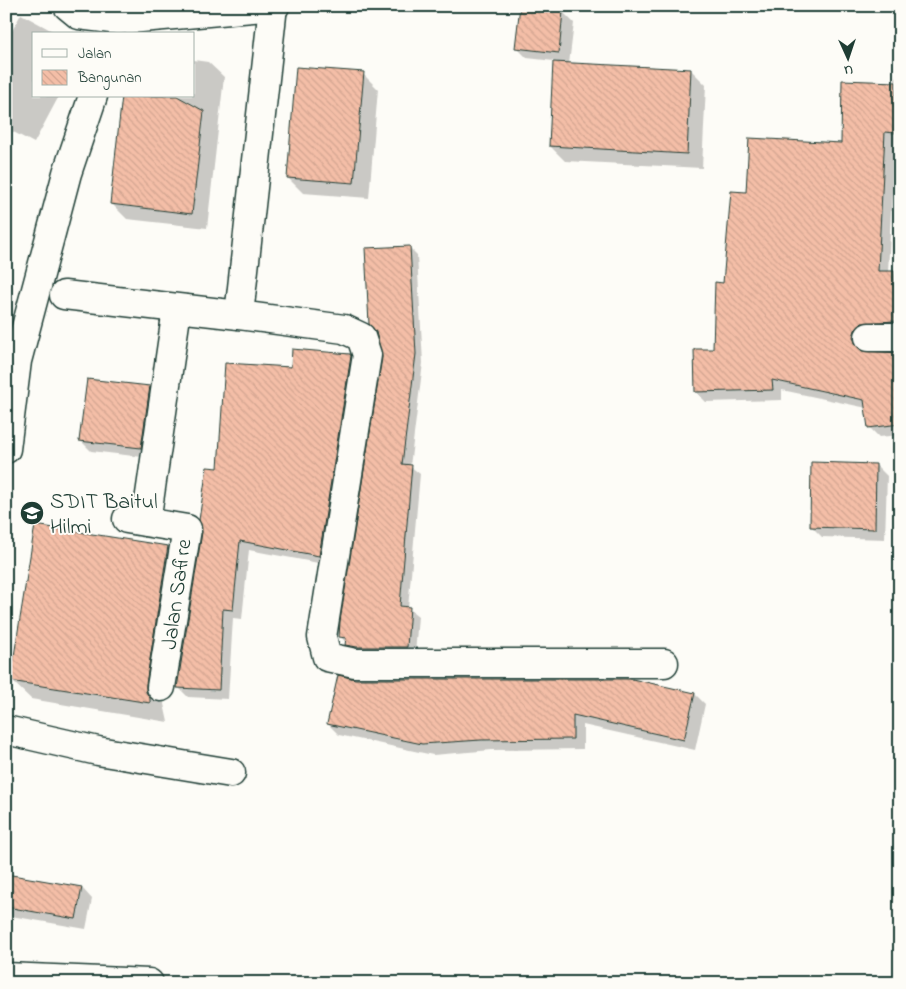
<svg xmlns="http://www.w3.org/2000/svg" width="906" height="989" font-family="'Indie Flower',sans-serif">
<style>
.shadow{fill:#0003}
.building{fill:url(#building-back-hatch);stroke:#1f3d34}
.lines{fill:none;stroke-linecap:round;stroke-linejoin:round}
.minor-casing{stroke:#1f3d34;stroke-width:31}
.minor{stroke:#fdfcf7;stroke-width:28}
.labels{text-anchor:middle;stroke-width:4;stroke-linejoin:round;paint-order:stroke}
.poi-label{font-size:22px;fill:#1f3d34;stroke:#fdfcf7;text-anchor:start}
.street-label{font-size:22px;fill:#1f3d34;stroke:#fdfcf7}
</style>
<defs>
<pattern id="building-back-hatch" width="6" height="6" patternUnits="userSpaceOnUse" patternTransform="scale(1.25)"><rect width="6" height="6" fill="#f4bea7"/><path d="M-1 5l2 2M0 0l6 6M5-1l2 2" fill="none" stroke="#d1a490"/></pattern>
</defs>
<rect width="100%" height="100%" fill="#fdfcf7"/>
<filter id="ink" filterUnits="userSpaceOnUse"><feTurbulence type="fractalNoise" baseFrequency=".02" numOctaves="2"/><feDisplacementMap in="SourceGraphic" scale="10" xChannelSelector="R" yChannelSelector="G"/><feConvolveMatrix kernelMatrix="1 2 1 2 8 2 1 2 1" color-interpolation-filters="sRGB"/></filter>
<g filter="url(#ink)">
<g class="shadow">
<polygon points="563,12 574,23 569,64 691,70 706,85 702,168 565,161 550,146 554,61 527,58 516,47"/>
<polygon points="21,14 58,34 34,34 34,96 59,96 34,143 6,128 6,42"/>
<polygon points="194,60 208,62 224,77 207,228 127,219 112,204 124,96 194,96"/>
<polygon points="900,62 900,173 893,172 888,272 893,272 900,278 900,331 863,348 865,353 900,354 900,435 879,437 869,427 867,408 782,390 782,400 706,402 696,392 714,350 724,284 747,194 842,144 894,83"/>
<polygon points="363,74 378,89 369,198 303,193 288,178"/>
<polygon points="409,247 417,255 423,363 410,466 420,474 408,608 418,616 415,655 354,652 341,637"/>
<polygon points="350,355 359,365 329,565 249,550 242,619 233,618 228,699 188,697 178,687 219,470 292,368"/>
<polygon points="149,387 160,398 151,458 91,451 81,441"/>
<polygon points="876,465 887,476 885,539 822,537 811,526"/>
<polygon points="168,547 187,567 164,704 168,722 31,699 11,680"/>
<polygon points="695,694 705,704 695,750 583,725 583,749 492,750 433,755 339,735 328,724"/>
<polygon points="6,875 82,888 92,899 86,929 11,916 6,911"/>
</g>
<g class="building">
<polygon points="520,6 563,11 559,53 515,48"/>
<polygon points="553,62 691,69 687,154 549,146"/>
<polygon points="296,67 364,72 354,183 287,178"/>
<polygon points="842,80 896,82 895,133 885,132 878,271 894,271 895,321 862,323 855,330 853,337 856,345 862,351 900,353 900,424 868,428 864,400 772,380 773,390 695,392 694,349 713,349 715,282 723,283 731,191 746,192 749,138 841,143"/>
<polygon points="122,96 177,96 204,111 192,214 110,204"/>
<polygon points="410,246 416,354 402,464 412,465 400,606 410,607 407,647 357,647 345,645 346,638 339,637 340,621 382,357 376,332 369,324 365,248"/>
<polygon points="292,349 350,354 351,356 319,556 240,541 233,610 223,609 219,690 177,688 202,532 199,520 207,467 218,468 225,363 291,367"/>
<polygon points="87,379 150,386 141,448 79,441"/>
<polygon points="811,462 876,464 875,529 810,527"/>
<polygon points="35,525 168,546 146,684 146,692 150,698 150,703 10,681"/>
<polygon points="338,675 355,679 632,679 695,693 684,740 573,715 573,739 481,740 422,744 327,724"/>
<polygon points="6,874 82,887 76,919 6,907"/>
</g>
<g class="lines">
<g class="minor-casing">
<g id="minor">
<polyline points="68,6 79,15 119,20 275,6"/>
<polyline points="273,6 239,315 344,329 361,337 367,355 322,637 327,657 355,663 664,663"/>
<polyline points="64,295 239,315"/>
<polyline points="869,337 900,337"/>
<polyline points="6,449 17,361 67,173 93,96"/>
<polyline points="127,519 187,529 161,687"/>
<polyline points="146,522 177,309"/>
<polyline points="6,730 98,751 231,773"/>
<polyline points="6,977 149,983"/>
</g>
</g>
<use href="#minor" class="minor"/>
</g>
</g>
<defs>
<g id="school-disc" transform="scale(1.25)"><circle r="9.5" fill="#1f3d34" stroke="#fdfcf7"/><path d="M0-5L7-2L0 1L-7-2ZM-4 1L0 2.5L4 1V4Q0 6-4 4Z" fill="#fff"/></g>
</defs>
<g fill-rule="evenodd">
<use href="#school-disc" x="32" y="513"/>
</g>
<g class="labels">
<g class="poi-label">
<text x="50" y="508">SDIT Baitul<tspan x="50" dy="25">Hilmi</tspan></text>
</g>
<g class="street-label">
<text transform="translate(175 594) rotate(-82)" y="8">Jalan Safire</text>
</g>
</g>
<rect width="906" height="989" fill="none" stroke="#fdfcf7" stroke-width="25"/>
<rect x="12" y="12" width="881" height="964" fill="none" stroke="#1f3d34" stroke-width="2" filter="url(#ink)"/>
<rect x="32" y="32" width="162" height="65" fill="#fdfcf7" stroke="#a4b0a9"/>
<rect x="42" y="49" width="25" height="8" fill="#fdfcf7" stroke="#a4b0a9"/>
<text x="78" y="58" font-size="15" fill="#1f3d34">Jalan</text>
<rect x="42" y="70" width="25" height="15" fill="url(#building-back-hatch)" stroke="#a4b0a9"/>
<text x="78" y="82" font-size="15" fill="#1f3d34">Bangunan</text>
<g transform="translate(848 58) rotate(177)" stroke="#fdfcf7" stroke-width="4" paint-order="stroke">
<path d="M0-4L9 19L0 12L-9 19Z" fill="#1f3d34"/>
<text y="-8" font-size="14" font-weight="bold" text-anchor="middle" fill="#1f3d34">U</text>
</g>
</svg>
